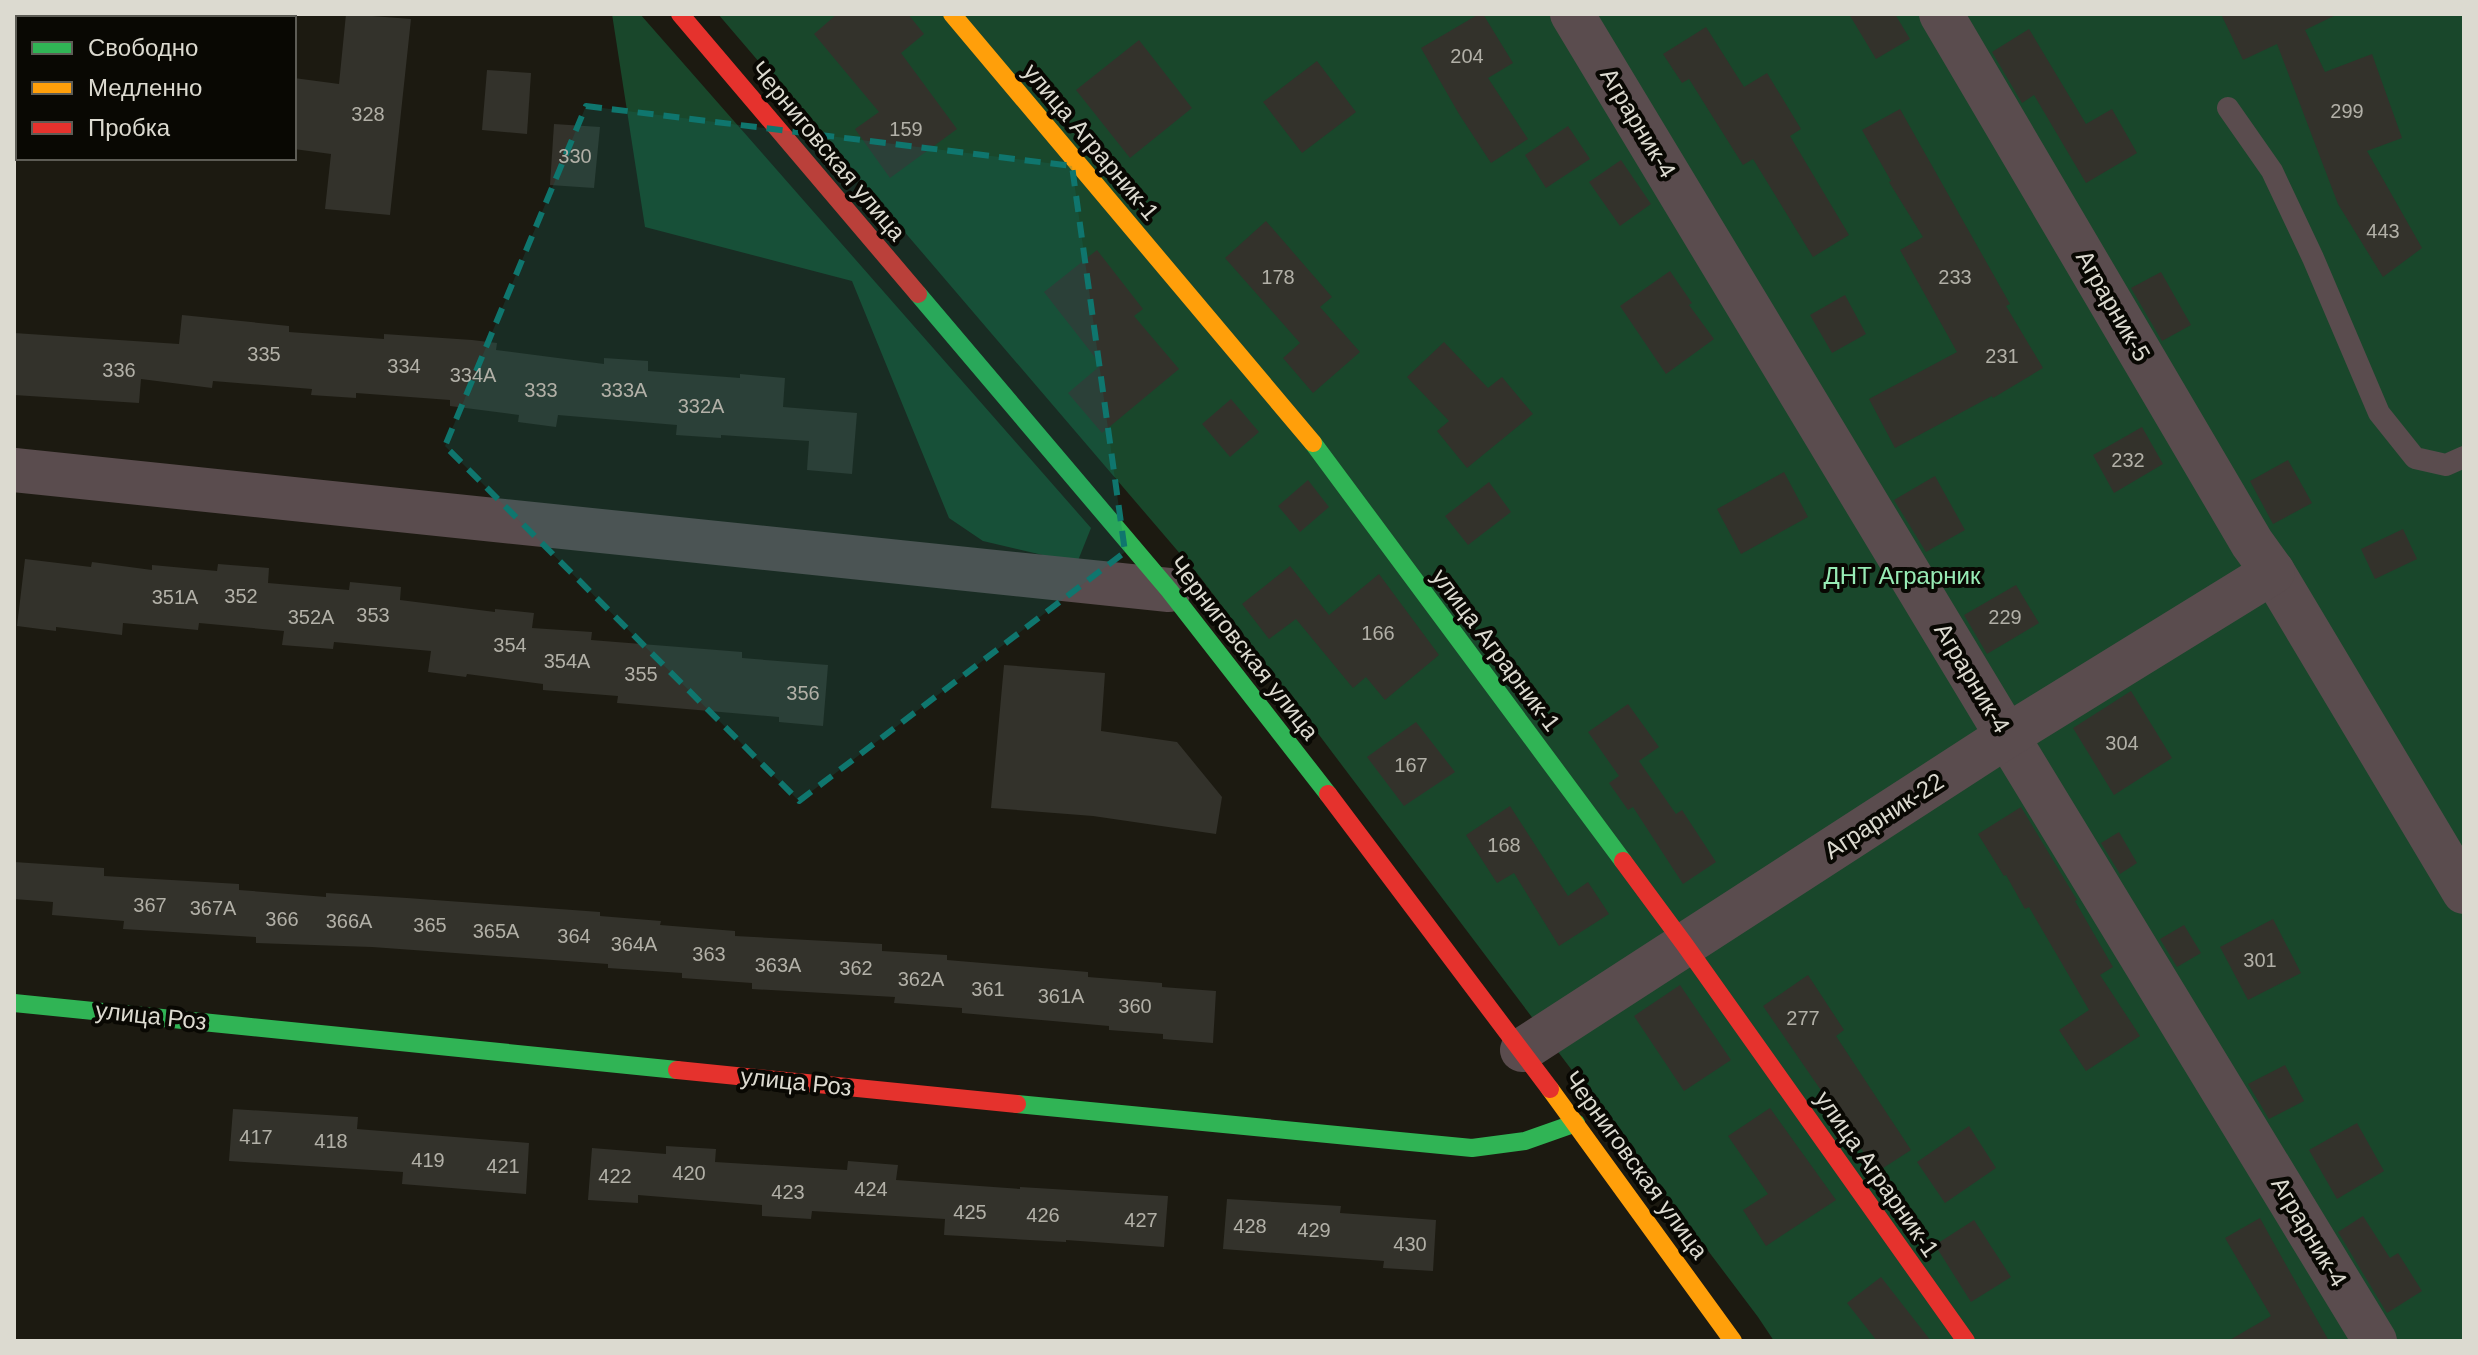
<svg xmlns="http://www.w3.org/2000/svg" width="2478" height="1355" font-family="Arial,sans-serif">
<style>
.green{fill:#19472b}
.building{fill:#33322b}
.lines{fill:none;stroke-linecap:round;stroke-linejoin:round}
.lane{stroke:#5a4c4e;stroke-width:22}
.street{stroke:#5a4c4e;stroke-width:44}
.fast{stroke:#30b455;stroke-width:18}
.slow{stroke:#ff9f0a;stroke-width:18}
.jam{stroke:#e5322d;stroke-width:18}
.marked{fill:#0f766e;fill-opacity:0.2;stroke:#0f766e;stroke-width:6;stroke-dasharray:16 10;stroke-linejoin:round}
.labels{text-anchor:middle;stroke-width:8;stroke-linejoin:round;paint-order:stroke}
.number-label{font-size:20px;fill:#b2b0a7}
.street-label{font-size:24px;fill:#dcdad0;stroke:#090803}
.park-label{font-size:24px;fill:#98ebb5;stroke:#090803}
</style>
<rect width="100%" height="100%" fill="#1c1a11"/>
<g class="green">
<polygon points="612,14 640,14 1091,528 1077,563 983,541 949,518 852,281 645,227"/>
<polygon points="718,14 2464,14 2464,1341 1774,1341 1758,1317 1200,577"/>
</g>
<g class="building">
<polygon points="346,14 411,19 390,215 325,209 331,154 294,149 294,78 339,84"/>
<polygon points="837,14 908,14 924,34 901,53 957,129 890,178 855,129 879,112 814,34"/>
<polygon points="1479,14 1483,14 1513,63 1488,78 1528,139 1491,163 1459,114 1421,48"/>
<polygon points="1849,14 1895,14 1910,39 1876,59"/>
<polygon points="2221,14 2338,14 2305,30 2325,72 2372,54 2402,138 2367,151 2422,248 2383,277 2338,204 2277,44 2243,60"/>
<polygon points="1706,27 1744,87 1767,73 1801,129 1790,136 1849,235 1813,257 1753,159 1743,165 1689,79 1682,83 1663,54"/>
<polygon points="2029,29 2086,124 2112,109 2137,153 2086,183 2034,95 2022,103 1992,52"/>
<polygon points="1139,40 1192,108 1130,158 1076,90"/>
<polygon points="1317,61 1356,112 1302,153 1263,102"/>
<polygon points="487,70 531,73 527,134 482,130"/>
<polygon points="1900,109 2010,304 2006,306 2043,368 1993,398 1992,396 1895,448 1869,399 1957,352 1900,250 1923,237 1889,182 1891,181 1862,130"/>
<polygon points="554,124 600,127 594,188 550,185"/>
<polygon points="1568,126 1590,159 1546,188 1525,155"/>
<polygon points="1621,160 1651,204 1620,226 1589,182"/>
<polygon points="1266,221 1332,297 1320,307 1360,352 1313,393 1283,358 1300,343 1225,258"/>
<polygon points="1097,250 1143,309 1134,316 1179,369 1102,433 1068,393 1101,365 1044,292"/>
<polygon points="1670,271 1692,303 1689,305 1714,339 1666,374 1620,306"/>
<polygon points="2161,272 2191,325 2162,341 2131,288"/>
<polygon points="1845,295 1866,334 1832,353 1810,315"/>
<polygon points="182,315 289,326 289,332 384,339 384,334 472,340 497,343 496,350 604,364 604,358 648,361 648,371 740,378 740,374 785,378 783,407 857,413 852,474 807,470 809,441 721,435 721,438 676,435 677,425 558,415 556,427 518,422 519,415 450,406 450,400 356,393 356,398 311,395 312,389 213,381 212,388 141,379 139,403 14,395 14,333 179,344"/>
<polygon points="1444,342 1488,388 1502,377 1533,414 1467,468 1437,431 1449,421 1407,377"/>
<polygon points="1231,399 1259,432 1230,457 1202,424"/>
<polygon points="2142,427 2163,464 2114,493 2093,455"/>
<polygon points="2288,460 2312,503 2273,524 2250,481"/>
<polygon points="1784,472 1808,517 1741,554 1717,509"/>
<polygon points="1935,476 1965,530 1926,552 1894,500"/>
<polygon points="1308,480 1329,507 1300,532 1278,506"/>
<polygon points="1489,482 1511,512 1468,545 1445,516"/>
<polygon points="2403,529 2417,559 2375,579 2361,549"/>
<polygon points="25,559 91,567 92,562 152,570 152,565 217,571 218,564 269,568 268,583 349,590 350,582 401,587 400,600 495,612 495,609 534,613 532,628 592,632 591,640 742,652 742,658 828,665 823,726 779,722 779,717 617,703 618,696 543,690 543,684 467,674 466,677 428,672 431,651 334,642 333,649 282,645 284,631 199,623 198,630 123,623 122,635 56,627 56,631 17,626"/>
<polygon points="1290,566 1329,615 1379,574 1439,655 1385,700 1366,677 1353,688 1296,619 1269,639 1242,604"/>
<polygon points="2016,585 2039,623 1987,654 1964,615"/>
<polygon points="1004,665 1105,673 1101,731 1177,742 1222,797 1216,834 1093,816 991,808"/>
<polygon points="2131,691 2172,758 2114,795 2073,728"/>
<polygon points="1628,704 1659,747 1639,761 1676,814 1682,810 1716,862 1683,884 1633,807 1628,810 1609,783 1619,776 1588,732"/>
<polygon points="1416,722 1455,772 1404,806 1367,757"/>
<polygon points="1510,806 1568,896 1588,882 1609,914 1559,946 1514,873 1497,883 1466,835"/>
<polygon points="2021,807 2077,900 2075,901 2113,967 2100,975 2140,1036 2086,1071 2059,1030 2089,1010 2029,907 2025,909 2006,875 2004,876 1978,834"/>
<polygon points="2119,832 2137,863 2120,874 2101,843"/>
<polygon points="14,862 104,868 104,876 239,884 239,890 326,897 326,893 407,898 600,912 600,916 661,921 660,925 735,931 735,936 882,944 882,951 947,955 947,960 1088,972 1088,977 1162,983 1162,987 1216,991 1213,1043 1163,1039 1163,1034 1109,1030 1109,1026 962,1013 962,1008 894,1003 895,997 752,989 752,983 682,978 682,973 608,968 608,964 372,947 256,943 256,937 123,929 124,921 52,915 53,902 14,899"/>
<polygon points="2273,919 2301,973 2248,1000 2220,947"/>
<polygon points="2184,925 2201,953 2177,967 2160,939"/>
<polygon points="1808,975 1844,1030 1836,1036 1911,1150 1877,1172 1763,1006"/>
<polygon points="1680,985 1731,1060 1684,1091 1634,1016"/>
<polygon points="2285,1065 2304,1101 2269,1119 2248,1084"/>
<polygon points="1770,1108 1836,1200 1766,1246 1743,1210 1768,1194 1728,1136"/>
<polygon points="233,1109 358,1117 357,1129 529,1143 526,1194 402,1184 403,1172 229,1161"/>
<polygon points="2357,1123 2384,1171 2337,1199 2309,1150"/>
<polygon points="1969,1126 1996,1168 1945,1203 1917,1162"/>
<polygon points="666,1146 716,1149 715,1162 847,1170 848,1161 898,1165 896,1180 1020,1189 1020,1187 1168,1196 1164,1247 1066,1240 1066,1242 944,1235 945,1219 812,1211 811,1219 762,1216 762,1205 638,1195 638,1203 588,1200 592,1148 666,1154"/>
<polygon points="1227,1199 1341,1206 1340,1213 1436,1220 1433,1271 1383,1268 1384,1261 1223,1249"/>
<polygon points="2363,1216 2390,1258 2398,1253 2422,1291 2387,1313 2338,1232"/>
<polygon points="2260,1218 2272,1240 2329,1341 2228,1341 2271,1316 2225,1238"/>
<polygon points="1974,1220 2011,1277 1971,1302 1935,1245"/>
<polygon points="1881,1277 1931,1341 1877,1341 1847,1303"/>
</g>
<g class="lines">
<polyline class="lane" points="2228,108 2272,171 2313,258 2379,413 2415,458 2446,465 2464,457"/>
<g class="street">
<polyline points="1572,14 2007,736 2375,1341"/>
<polyline points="14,470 1169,590"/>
<polyline points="2273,572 2464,892"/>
<polyline points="1522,1050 2007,736 2273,572 2252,543 1941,14"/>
</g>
<g class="fast">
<polyline points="918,294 1169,590 1328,794"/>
<polyline points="1313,443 1623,861"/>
<polyline points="14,1003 677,1070"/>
<polyline points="1017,1104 1472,1148 1525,1141 1576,1123"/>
</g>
<g class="slow">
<polyline points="952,14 1313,443"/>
<polyline points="1550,1089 1733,1341"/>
</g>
<g class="jam">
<polyline points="680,14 918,294"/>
<polyline points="1328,794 1550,1089"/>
<polyline points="1623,861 1685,945 1966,1341"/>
<polyline points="677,1070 1017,1104"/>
</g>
</g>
<path class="marked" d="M586 106 1072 166 1125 552 799 801 445 446Z"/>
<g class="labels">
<g class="number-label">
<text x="1467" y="63">204</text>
<text x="2347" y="118">299</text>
<text x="368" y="121">328</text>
<text x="906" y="136">159</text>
<text x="575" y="163">330</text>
<text x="2383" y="238">443</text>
<text x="1278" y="284">178</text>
<text x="1955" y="284">233</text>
<text x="264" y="361">335</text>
<text x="2002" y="363">231</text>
<text x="404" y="373">334</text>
<text x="119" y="377">336</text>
<text x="473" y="382">334А</text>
<text x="541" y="397">333</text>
<text x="624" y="397">333А</text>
<text x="701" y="413">332А</text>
<text x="2128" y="467">232</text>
<text x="241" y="603">352</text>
<text x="175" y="604">351А</text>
<text x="373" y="622">353</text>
<text x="311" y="624">352А</text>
<text x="2005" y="624">229</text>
<text x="1378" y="640">166</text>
<text x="510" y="652">354</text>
<text x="567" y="668">354А</text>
<text x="641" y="681">355</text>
<text x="803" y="700">356</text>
<text x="2122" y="750">304</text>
<text x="1411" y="772">167</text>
<text x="1504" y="852">168</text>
<text x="150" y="912">367</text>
<text x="213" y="915">367А</text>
<text x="282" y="926">366</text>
<text x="349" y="928">366А</text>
<text x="430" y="932">365</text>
<text x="496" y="938">365А</text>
<text x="574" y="943">364</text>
<text x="634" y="951">364А</text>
<text x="709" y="961">363</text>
<text x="2260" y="967">301</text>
<text x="778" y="972">363А</text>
<text x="856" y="975">362</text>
<text x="921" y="986">362А</text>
<text x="988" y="996">361</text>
<text x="1061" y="1003">361А</text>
<text x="1135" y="1013">360</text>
<text x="1803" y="1025">277</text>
<text x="256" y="1144">417</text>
<text x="331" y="1148">418</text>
<text x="428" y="1167">419</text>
<text x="503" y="1173">421</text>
<text x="689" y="1180">420</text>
<text x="615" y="1183">422</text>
<text x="871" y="1196">424</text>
<text x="788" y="1199">423</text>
<text x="970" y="1219">425</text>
<text x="1043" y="1222">426</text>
<text x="1141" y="1227">427</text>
<text x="1250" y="1233">428</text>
<text x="1314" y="1237">429</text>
<text x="1410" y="1251">430</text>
</g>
<g class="street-label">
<text transform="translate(1638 123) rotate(59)" y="8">Аграрник-4</text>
<text transform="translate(1091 142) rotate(50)" y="8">улица Аграрник-1</text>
<text transform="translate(828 151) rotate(50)" y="8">Черниговская улица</text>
<text transform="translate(2113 306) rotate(60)" y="8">Аграрник-5</text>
<text transform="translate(1244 648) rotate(52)" y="8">Черниговская улица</text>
<text transform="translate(1496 650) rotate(53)" y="8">улица Аграрник-1</text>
<text transform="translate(1972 678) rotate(59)" y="8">Аграрник-4</text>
<text transform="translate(1884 816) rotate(-33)" y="8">Аграрник-22</text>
<text transform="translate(151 1016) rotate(6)" y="8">улица Роз</text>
<text transform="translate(796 1082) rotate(6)" y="8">улица Роз</text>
<text transform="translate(1636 1165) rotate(54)" y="8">Черниговская улица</text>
<text transform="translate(1877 1174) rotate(55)" y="8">улица Аграрник-1</text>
<text transform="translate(2309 1232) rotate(59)" y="8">Аграрник-4</text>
</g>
<g class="park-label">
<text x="1902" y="584">ДНТ Аграрник</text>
</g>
</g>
<rect width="2478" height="1355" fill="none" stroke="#dcdad0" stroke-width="32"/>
<rect x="16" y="16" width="280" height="144" fill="#090803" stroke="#5d5c55" stroke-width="2"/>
<rect x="32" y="42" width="40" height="12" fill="#30b455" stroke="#5d5c55" stroke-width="2"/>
<text x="88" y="56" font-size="24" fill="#dcdad0">Свободно</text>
<rect x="32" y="82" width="40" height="12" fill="#ff9f0a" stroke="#5d5c55" stroke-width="2"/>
<text x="88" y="96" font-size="24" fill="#dcdad0">Медленно</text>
<rect x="32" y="122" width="40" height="12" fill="#e5322d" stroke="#5d5c55" stroke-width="2"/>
<text x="88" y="136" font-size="24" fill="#dcdad0">Пробка</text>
</svg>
